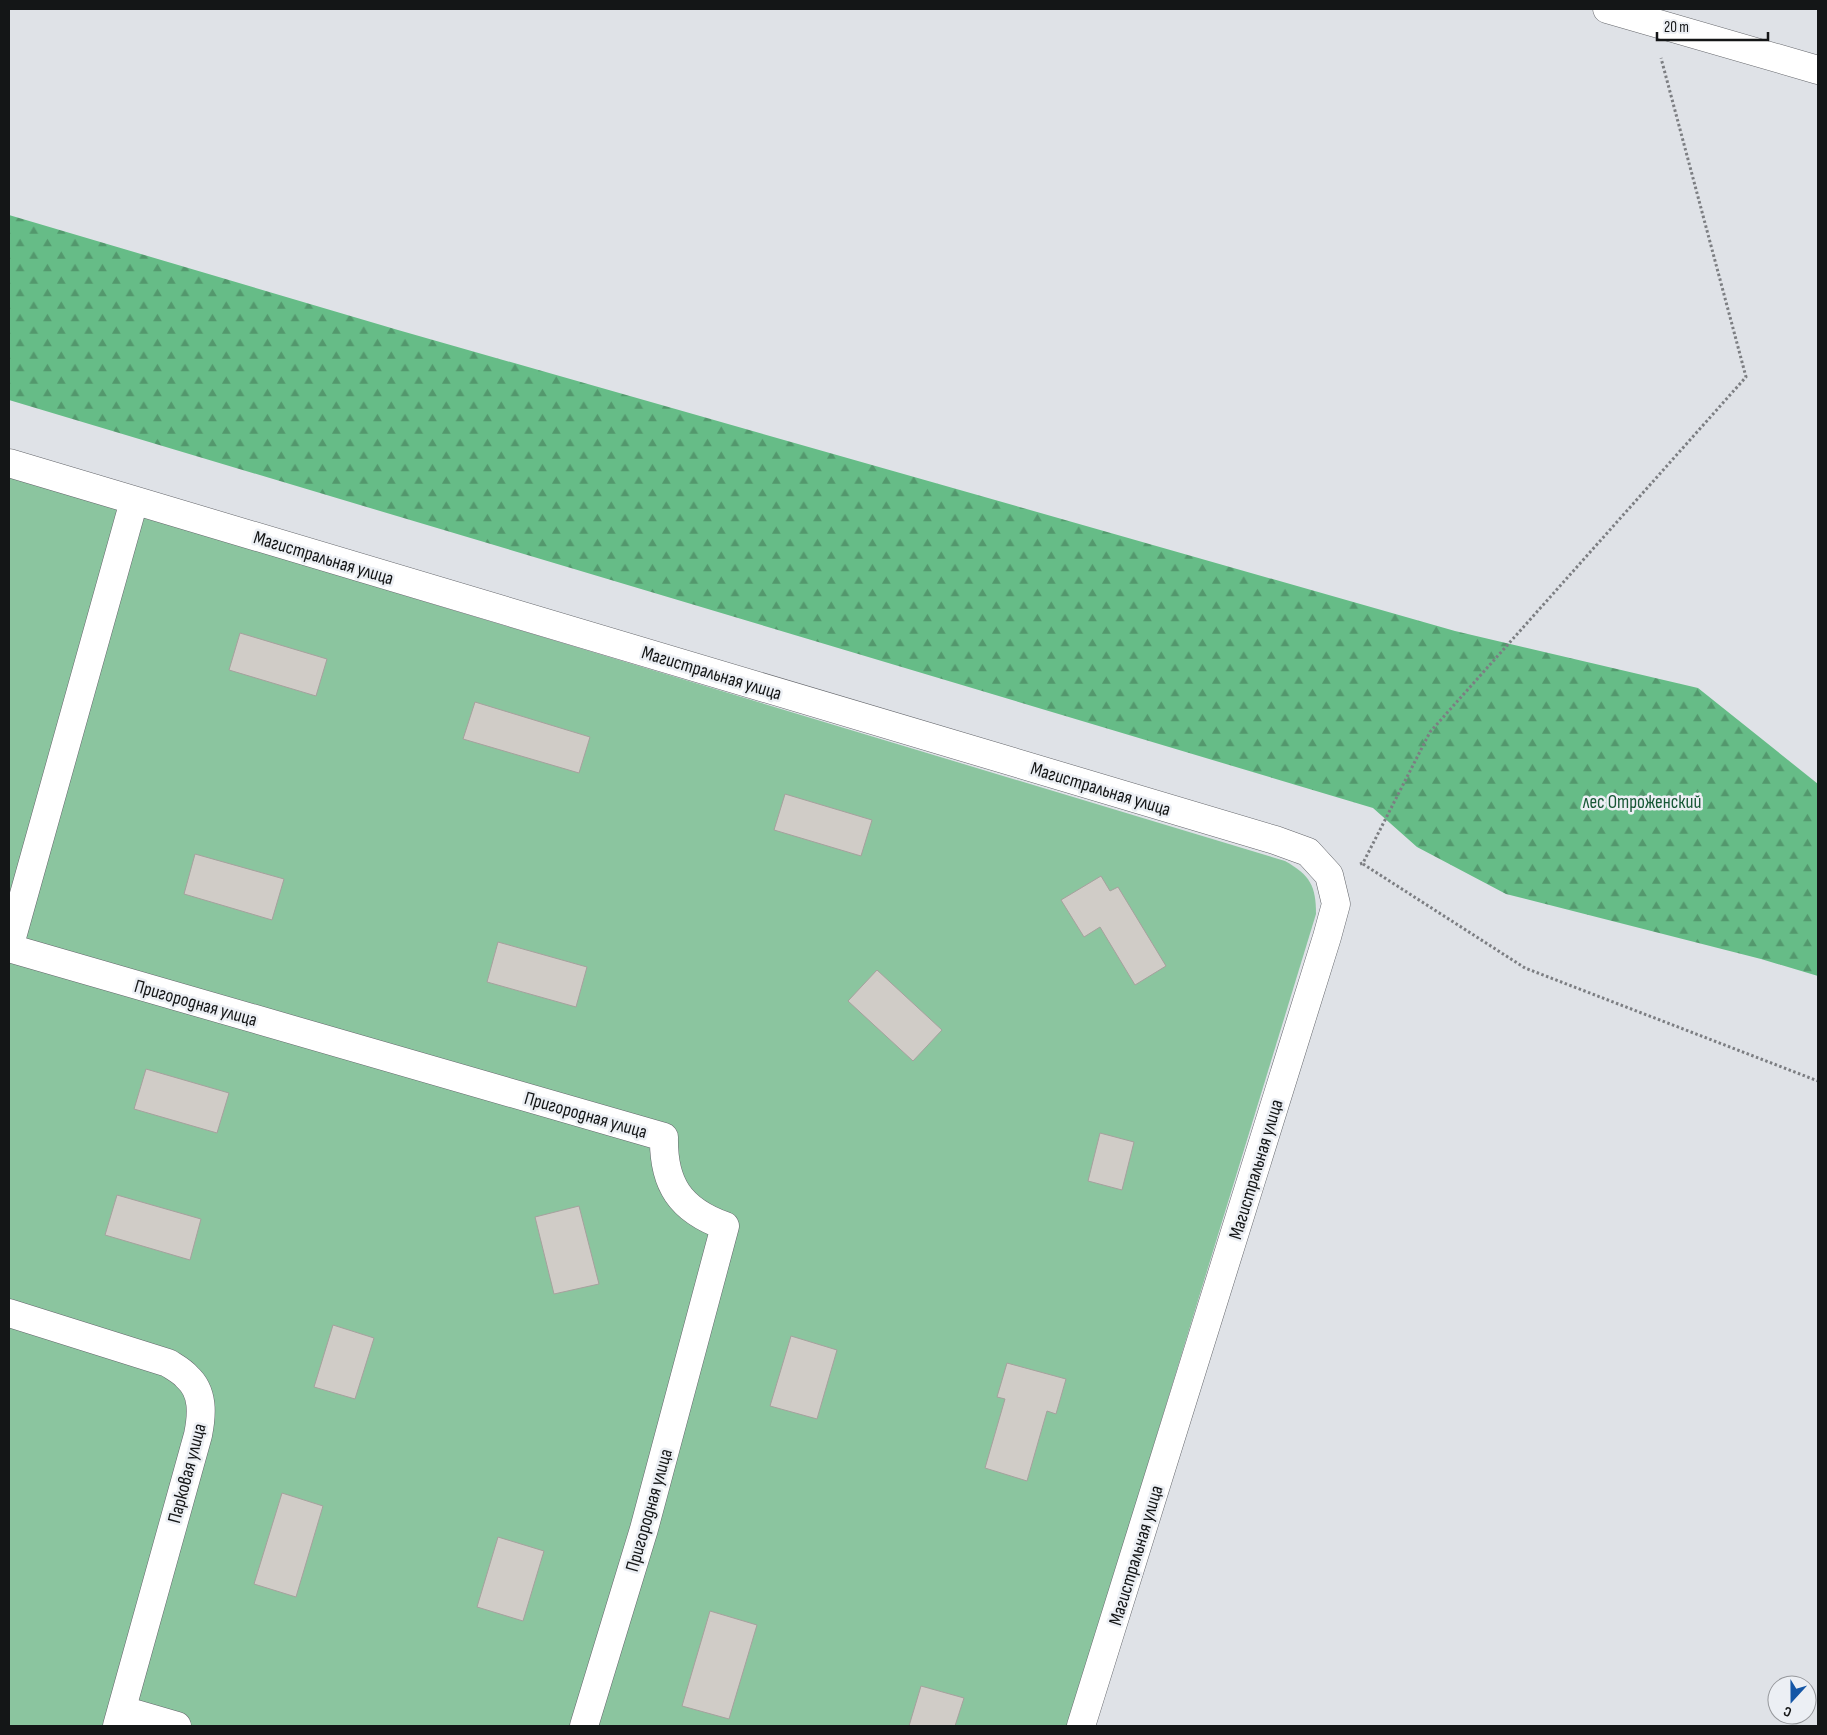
<svg xmlns="http://www.w3.org/2000/svg" width="1827" height="1735" font-family="'Sofia Sans Condensed',sans-serif">
<style>
.green{fill:#8bc59f}
.forest{fill:url(#forest-firs)}
.building{fill:#d0ccc7;stroke:#a5a19d}
.lines{fill:none;stroke-linecap:round;stroke-linejoin:round}
.minor-casing{stroke:#64666b;stroke-width:29}
.path{stroke:#7c7e82;stroke-width:3;stroke-dasharray:2.5 2.5;stroke-linecap:butt}
.minor{stroke:#fff;stroke-width:28}
.labels{text-anchor:middle;stroke-width:5;stroke-linejoin:round;paint-order:stroke}
.street-label{font-size:19px;fill:#141617;stroke:#eceff4}
.park-label{font-size:19px;fill:#185836;stroke:#eceff4}
</style>
<defs>
<pattern id="forest-firs" width="22" height="20" patternUnits="userSpaceOnUse" patternTransform="scale(1.25)"><rect width="22" height="20" fill="#66bc87"/><path d="M5 1l3.5 6h-7zM16 11l3.5 6h-7z" fill="#53986d"/></pattern>
</defs>
<rect width="100%" height="100%" fill="#dfe2e7"/>
<path class="green" d="M9 476 1285 861C1310 875 1316 886 1316 914L1068 1726H9Z"/>
<polygon class="forest" points="9,215 398,330 1455,631 1698,688 1818,784 1818,976 1761,959 1506,894 1417,847 1373,808 9,400"/>
<g class="building">
<polygon points="240,633 327,659 316,696 229,670"/>
<polygon points="475,702 590,737 579,773 463,739"/>
<polygon points="785,794 872,820 861,856 774,830"/>
<polygon points="195,854 284,879 272,920 184,894"/>
<polygon points="1101,876 1110,891 1118,887 1166,966 1135,985 1100,927 1084,937 1061,900"/>
<polygon points="498,942 587,967 576,1007 487,982"/>
<polygon points="877,970 942,1030 913,1061 848,1001"/>
<polygon points="146,1069 229,1093 217,1133 134,1109"/>
<polygon points="1100,1133 1134,1142 1122,1190 1088,1181"/>
<polygon points="117,1195 201,1219 190,1260 105,1235"/>
<polygon points="579,1206 599,1284 554,1294 535,1217"/>
<polygon points="333,1325 374,1338 355,1399 314,1387"/>
<polygon points="791,1336 837,1350 817,1419 770,1406"/>
<polygon points="1007,1363 1066,1379 1056,1414 1047,1411 1027,1481 985,1468 1005,1399 997,1397"/>
<polygon points="282,1493 323,1506 296,1597 254,1584"/>
<polygon points="498,1537 544,1551 523,1621 477,1607"/>
<polygon points="710,1611 757,1625 729,1719 682,1706"/>
<polygon points="921,1686 964,1698 955,1726 909,1726"/>
</g>
<g class="lines">
<g class="minor-casing">
<g id="minor">
<polyline points="1607,9 1818,70"/>
<polyline points="9,463 1275,840 1308,852 1329,875 1336,904 1327,937 1081,1726"/>
<path d="M9 948 664 1137C663 1184 680 1210 725 1226L644 1529 584 1726"/>
<polyline points="9,948 134,501"/>
<path d="M9 1313 168 1363C174 1367 182 1371 187 1377 204 1392 202 1415 198 1435L117 1726"/>
<polyline points="122,1710 177,1726"/>
</g>
</g>
<g class="path">
<polyline points="1360,864 1363,863 1430,732 1746,377 1661,58"/>
<polyline points="1363,864 1525,968 1818,1081"/>
</g>
<use href="#minor" class="minor"/>
</g>
<g class="labels">
<g class="street-label">
<text transform="translate(324 557) rotate(17)" y="7">Магистральная улица</text>
<text transform="translate(712 672) rotate(17)" y="7">Магистральная улица</text>
<text transform="translate(1101 788) rotate(17)" y="7">Магистральная улица</text>
<text transform="translate(196 1002) rotate(16)" y="7">Пригородная улица</text>
<text transform="translate(586 1114) rotate(16)" y="7">Пригородная улица</text>
<text transform="translate(1255 1169) rotate(-73)" y="7">Магистральная улица</text>
<text transform="translate(186 1473) rotate(-75)" y="7">Парковая улица</text>
<text transform="translate(648 1510) rotate(-74)" y="7">Пригородная улица</text>
<text transform="translate(1135 1555) rotate(-73)" y="7">Магистральная улица</text>
</g>
<g class="park-label">
<text x="1642" y="808">лес Отроженский</text>
</g>
</g>
<rect width="1827" height="1735" fill="none" stroke="#141617" stroke-width="20"/>
<g transform="translate(1792 1700) rotate(201)"><circle r="24" fill="#eceff4" stroke="#96989c"/>
<path d="M0-4L9 19L0 12L-9 19Z" fill="#1456a6"/>
<text y="-8" font-size="14" font-weight="bold" text-anchor="middle" fill="#141617">С</text>
</g>
<path d="M1657 32v8h111v-8" fill="none" stroke="#141617" stroke-width="2.5"/>
<text x="1664" y="32" font-size="15" fill="#141617" stroke="#eceff4" stroke-width="4" paint-order="stroke">20 m</text>
</svg>
